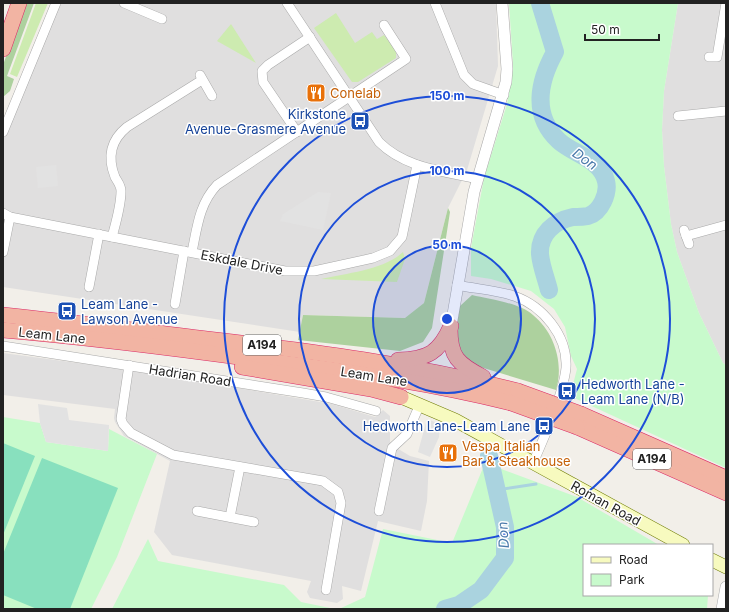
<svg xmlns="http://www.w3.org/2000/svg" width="729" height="612" font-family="Inter,sans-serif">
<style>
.residential{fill:#e0dfdf}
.grass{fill:#cdebb0}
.forest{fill:#add19e}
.park{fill:#c8facc}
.pitch{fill:#88e0be}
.parking{fill:#e2e2e2}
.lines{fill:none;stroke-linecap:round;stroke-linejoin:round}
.stream{stroke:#aad3df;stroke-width:3}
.river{stroke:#aad3df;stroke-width:18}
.minor-casing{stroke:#a9a9a9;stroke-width:10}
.tertiary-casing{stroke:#a9a9a9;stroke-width:12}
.secondary-casing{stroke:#707d05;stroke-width:14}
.trunk-casing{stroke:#dc2a67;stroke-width:16}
.minor{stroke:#fff;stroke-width:9}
.tertiary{stroke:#fff;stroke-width:11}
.secondary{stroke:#f7fabf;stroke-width:13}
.trunk{stroke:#f2b4a3;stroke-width:15}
.trunk-bridge-casing{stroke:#dc2a67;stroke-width:16;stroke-linecap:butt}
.trunk-bridge{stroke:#f2b4a3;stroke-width:15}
.ring{fill:none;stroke:#1d4ed8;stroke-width:2}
.labels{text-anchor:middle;stroke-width:3;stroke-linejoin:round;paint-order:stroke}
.shield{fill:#fff;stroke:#646464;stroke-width:1}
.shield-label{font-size:12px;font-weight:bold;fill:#222}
.food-label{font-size:13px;fill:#c56008;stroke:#fff;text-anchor:start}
.transit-label{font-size:13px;fill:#164399;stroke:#fff;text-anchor:end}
.street-label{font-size:13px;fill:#222;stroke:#fff}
.water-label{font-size:14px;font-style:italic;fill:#4a7aab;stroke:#fff}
.centre{fill:#1d4ed8;stroke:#fff;stroke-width:2}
.ring-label{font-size:12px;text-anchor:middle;font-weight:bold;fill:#1d4ed8;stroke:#fff;stroke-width:3;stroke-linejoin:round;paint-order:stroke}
</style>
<rect width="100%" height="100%" fill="#f2efe9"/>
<g class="residential">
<polygon points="52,3 496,3 498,66 467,170 448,208 424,303 406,318 303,315 300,332 3,287 3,122"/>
<polygon points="678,3 726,3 726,365 723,363 699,313 677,252 671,224 664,166 662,130 664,91"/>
<polygon points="3,353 138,371 332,404 375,417 383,410 390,416 390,444 410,456 429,461 427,501 421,531 378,521 361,591 342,586 343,599 337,603 310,598 307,592 311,581 172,555 154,532 170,461 124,436 115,422 114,418 115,409 3,395"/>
</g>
<g class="grass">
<polygon points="36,3 48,3 17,77 10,74"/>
<polygon points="336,13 355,43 372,32 377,39 384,35 396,51 396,58 358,82 352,82 314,28"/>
<polygon points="231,24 256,63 217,41"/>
<path d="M403 252 405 259 397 282 321 279C347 273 384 270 403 252Z"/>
</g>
<g class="forest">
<polygon points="25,3 34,3 7,76 14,79 10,91 3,97 3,65"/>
<polygon points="448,208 450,212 432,328 423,342 400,351 298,340 303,315 405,318 424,303"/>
<path d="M472 295C489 299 520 303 533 315 555 333 564 364 556 390L467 363 460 354 455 336 460 306Z"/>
</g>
<g class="park">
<polygon points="509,3 678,3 664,91 662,130 664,166 671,224 677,252 699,313 723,363 726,365 726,468 570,396 577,369 571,356 565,327 554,309 531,291 491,279 471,276 471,248 484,178 507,104 513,64"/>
<polygon points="3,417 40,423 46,442 108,451 109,429 157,454 117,557 91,609 3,609"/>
<polygon points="485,463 577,497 659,545 584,545 584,595 708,595 707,609 339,609 365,597 383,529 452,543"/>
<polygon points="148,539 158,561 284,585 301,602 335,609 112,609"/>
</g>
<g class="pitch">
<polygon points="3,443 35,456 3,535"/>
<polygon points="42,458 118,488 70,609 37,609 3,595 3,554"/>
</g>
<g class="parking">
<polygon points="56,165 58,186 38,188 36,167"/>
<polygon points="318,192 331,193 323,230 280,221 283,214"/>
<polygon points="38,404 67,408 69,420 109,425 108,451 46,442 40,423"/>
<polygon points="427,419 440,424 439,437 430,457 418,452"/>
</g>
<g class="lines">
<polyline class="stream" points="496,490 536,484"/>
<g class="river">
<path d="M540 3 555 52C539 81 531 115 559 141 573 154 601 159 606 181 609 193 601 212 588 216 583 217 578 217 573 217 554 221 539 234 540 254 541 266 546 278 549 290"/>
<polyline points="445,609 459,605 481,590 505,558 505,527 489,456"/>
</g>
<g class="minor-casing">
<g id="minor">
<polyline points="124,3 162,19"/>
<path d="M287 3 379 142C405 168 443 171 477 179"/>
<polyline points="435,3 464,75 473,84 504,95"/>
<polyline points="709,57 717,57 726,3"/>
<polyline points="200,75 212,96"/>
<polyline points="678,116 726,111"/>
<polyline points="3,132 56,3"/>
<polyline points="297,132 263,82 262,71 268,65 310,37"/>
<polyline points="3,213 10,217 285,271 314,271 373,258 390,251 402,237 417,165"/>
<polyline points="684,230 689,244"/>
<polyline points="686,236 726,225"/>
<path d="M112 237C116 222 121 206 121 191 121 185 117 181 115 177 107 157 111 140 127 127L202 80"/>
<polyline points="3,252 10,217"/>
<path d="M192 252C197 228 199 204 217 185L406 59 384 25"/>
<path d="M457 285C476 289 496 290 514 296 543 306 568 336 566 368 563 395 544 438 533 463"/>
<polyline points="89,287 99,234"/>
<polyline points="175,304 184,251"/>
<polyline points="3,346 303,393 326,397 376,411"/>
<polyline points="129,365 121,419 123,424 131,433 173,455 323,481 338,492 341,503 326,590"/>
<polyline points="197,511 254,522"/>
<polyline points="379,511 392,448 407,434 420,404"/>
<polyline points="230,517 240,467"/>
</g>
</g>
<g class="tertiary-casing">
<g id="tertiary">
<polyline points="451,326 474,192 506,82 507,69 502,3"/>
<polyline points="722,609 726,587"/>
</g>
</g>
<g class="secondary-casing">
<g id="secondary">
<polyline points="401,397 455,420 683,545"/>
<polyline points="712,560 726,567"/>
</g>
</g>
<g class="trunk-casing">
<g id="trunk">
<polyline points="3,49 19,3"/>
<path d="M3 315C71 322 139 331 207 339 312 351 416 365 518 391"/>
<path d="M450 329C450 357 458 364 483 377"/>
<path d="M3 330C96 338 189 350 282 363 359 373 435 384 511 403"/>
<path d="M398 360C428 359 439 353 451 326"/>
<polyline points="242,367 371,389 401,397"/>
<polyline points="581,414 726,478"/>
<polyline points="577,427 726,493"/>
</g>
</g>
<use href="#minor" class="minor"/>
<use href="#tertiary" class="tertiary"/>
<use href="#secondary" class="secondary"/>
<use href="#trunk" class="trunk"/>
<g class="trunk-bridge-casing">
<g id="trunk-bridge">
<polyline points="518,391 581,414"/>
<polyline points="511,403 577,427"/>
</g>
</g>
<use href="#trunk-bridge" class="trunk-bridge"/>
</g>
<circle cx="447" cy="319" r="74" fill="#1d4ed8" fill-opacity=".12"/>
<g class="ring">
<circle cx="447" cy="319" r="74"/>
<circle cx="447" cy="319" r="148"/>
<circle cx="447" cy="319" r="223"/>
</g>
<defs>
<g id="restaurant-square" transform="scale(1)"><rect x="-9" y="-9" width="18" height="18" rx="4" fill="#e8710a" stroke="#fff"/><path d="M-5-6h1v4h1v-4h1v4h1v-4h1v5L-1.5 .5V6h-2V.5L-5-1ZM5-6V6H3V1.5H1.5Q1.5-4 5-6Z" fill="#fff"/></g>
<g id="bus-square" transform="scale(1)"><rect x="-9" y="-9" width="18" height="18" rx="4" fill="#1a4fb4" stroke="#fff"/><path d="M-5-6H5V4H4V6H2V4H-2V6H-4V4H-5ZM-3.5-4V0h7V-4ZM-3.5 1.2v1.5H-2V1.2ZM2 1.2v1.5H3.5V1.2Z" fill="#fff"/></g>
</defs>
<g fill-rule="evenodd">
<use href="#restaurant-square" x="316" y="93"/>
<use href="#bus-square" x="360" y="121"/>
<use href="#bus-square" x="67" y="311"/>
<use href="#bus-square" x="567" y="391"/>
<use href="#bus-square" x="544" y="426"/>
<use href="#restaurant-square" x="448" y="453"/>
</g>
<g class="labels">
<g class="shield">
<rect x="243" y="335" width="38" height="20" rx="3"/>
<rect x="633" y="449" width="38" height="20" rx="3"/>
</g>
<g class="shield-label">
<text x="262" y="349">A194</text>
<text x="652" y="463">A194</text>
</g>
<g class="food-label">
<text x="330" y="98">Conelab</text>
<text x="462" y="451">Vespa Italian<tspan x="462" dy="15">Bar &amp; Steakhouse</tspan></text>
</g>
<g class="transit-label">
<text x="346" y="119">Kirkstone<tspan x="346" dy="15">Avenue-Grasmere Avenue</tspan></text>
<text x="81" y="309" text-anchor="start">Leam Lane -<tspan x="81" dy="15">Lawson Avenue</tspan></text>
<text x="581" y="389" text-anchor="start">Hedworth Lane -<tspan x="581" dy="15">Leam Lane (N/B)</tspan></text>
<text x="530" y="431">Hedworth Lane-Leam Lane</text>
</g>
<g class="street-label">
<text transform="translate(242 262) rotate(11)" y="5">Eskdale Drive</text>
<text transform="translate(52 335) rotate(6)" y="5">Leam Lane</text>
<text transform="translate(190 375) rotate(9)" y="5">Hadrian Road</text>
<text transform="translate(374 376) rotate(9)" y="5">Leam Lane</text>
<text transform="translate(606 503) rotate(29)" y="5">Roman Road</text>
</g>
<g class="water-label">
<text transform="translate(585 159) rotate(35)" y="5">Don</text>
<text transform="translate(503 535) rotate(-94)" y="5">Don</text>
</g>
</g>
<circle cx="447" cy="319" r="6" class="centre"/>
<g class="ring-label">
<text x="447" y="100">150 m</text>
<text x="447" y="175">100 m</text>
<text x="447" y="249">50 m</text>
</g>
<rect width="729" height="612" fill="none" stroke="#222222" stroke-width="8"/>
<rect x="583" y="544" width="130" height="52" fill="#ffffff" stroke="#a7a7a7"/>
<rect x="591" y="557" width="20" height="6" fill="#f7fabf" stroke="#a7a7a7"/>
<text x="619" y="564" font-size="12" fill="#222222">Road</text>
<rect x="591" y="574" width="20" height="12" fill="#c8facc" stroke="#a7a7a7"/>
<text x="619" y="584" font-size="12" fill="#222222">Park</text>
<path d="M585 34v6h74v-6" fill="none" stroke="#222222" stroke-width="2"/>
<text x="591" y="34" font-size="12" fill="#222222" stroke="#ffffff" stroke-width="3" paint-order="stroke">50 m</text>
</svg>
